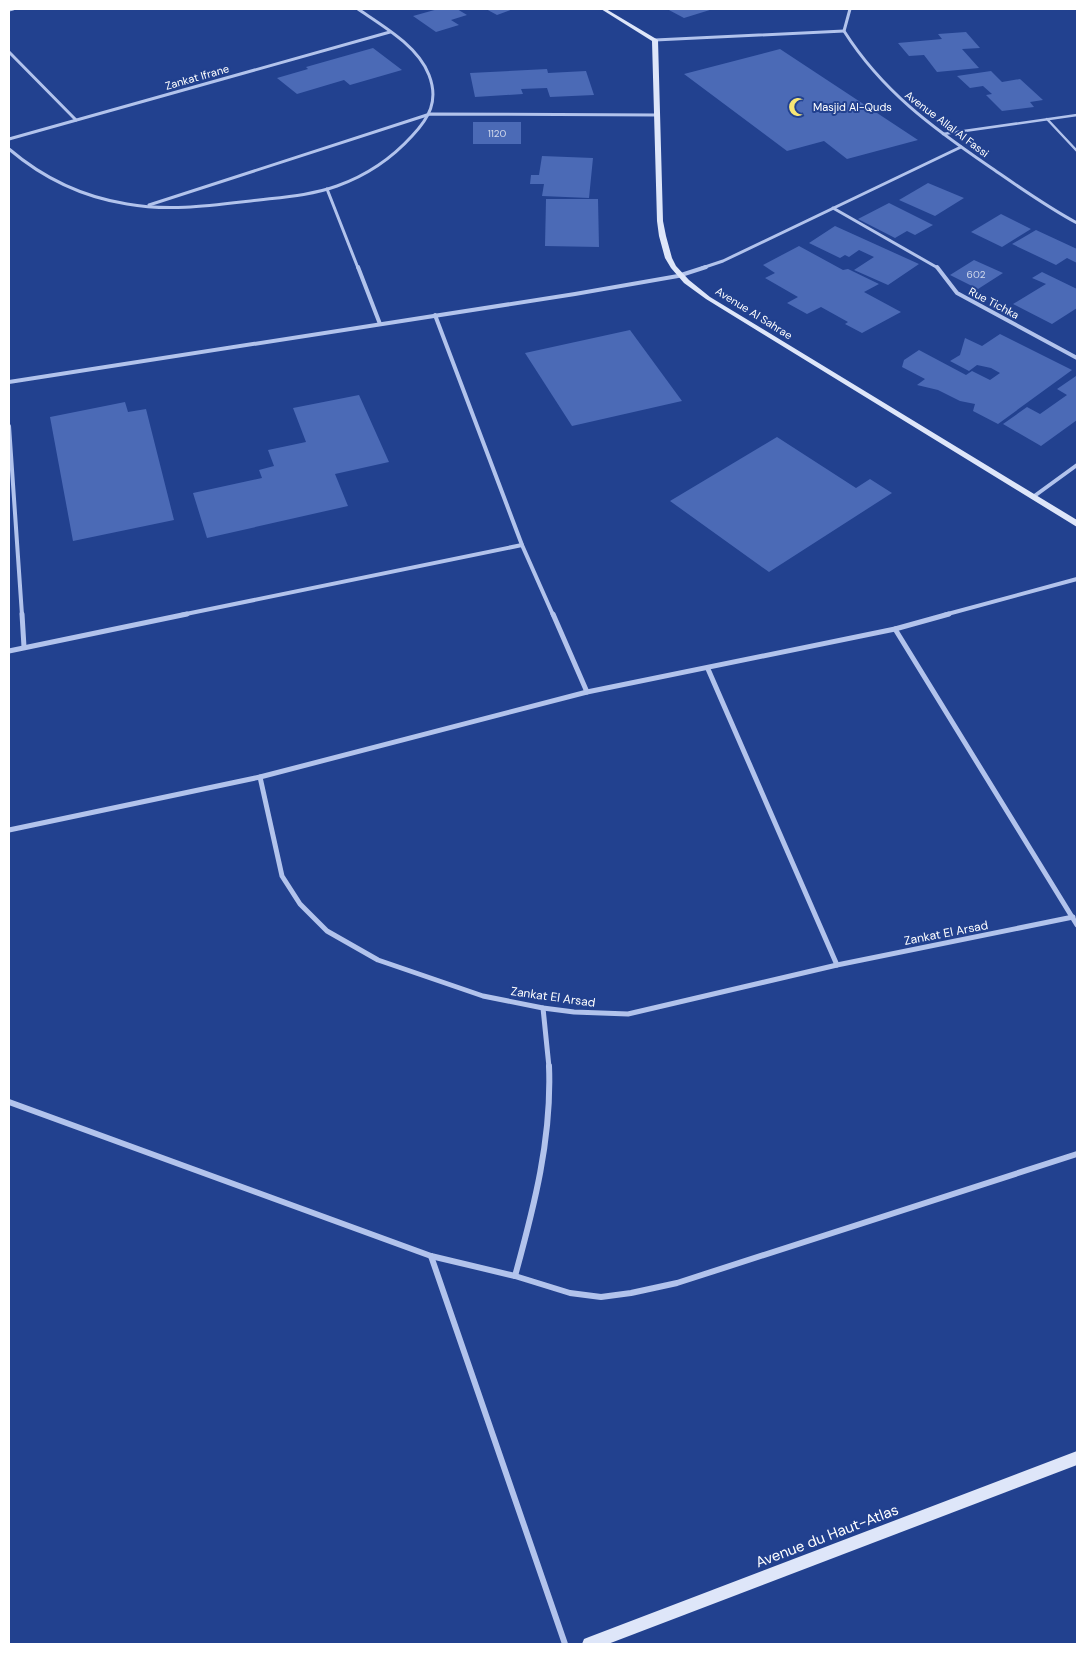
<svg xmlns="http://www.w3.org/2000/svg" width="1086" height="1653" font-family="'DM Sans',sans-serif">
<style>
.building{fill:#4b6ab6}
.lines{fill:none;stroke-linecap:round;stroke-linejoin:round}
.lane{stroke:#b2c3ec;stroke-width:2.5}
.street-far3{stroke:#b2c3ec;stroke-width:3}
.street-far2{stroke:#b2c3ec;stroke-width:4}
.street-far1{stroke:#b2c3ec;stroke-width:5}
.street{stroke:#b2c3ec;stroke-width:6}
.secondary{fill:#dee6f9;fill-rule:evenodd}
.labels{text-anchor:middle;stroke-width:4;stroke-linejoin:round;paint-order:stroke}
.number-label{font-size:10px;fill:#d2daed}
.far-street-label{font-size:11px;fill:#fff;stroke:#22418f}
.far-poi-label{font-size:11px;fill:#fff;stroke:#22418f;text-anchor:start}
.street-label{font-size:12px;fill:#fff;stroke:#22418f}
.near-street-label{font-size:15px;fill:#fff;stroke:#22418f}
</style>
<rect width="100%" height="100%" fill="#22418f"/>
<g class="building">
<polygon points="438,9 457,9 467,15 451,20 459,25 436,32 413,16"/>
<polygon points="486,9 513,9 497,15"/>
<polygon points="667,9 713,9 684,18"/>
<polygon points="966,32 980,48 962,49 979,68 937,72 924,55 909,56 898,43 942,39 938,34"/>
<polygon points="373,48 402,70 350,85 344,80 297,94 277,78 308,69 306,67"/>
<polygon points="780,49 918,140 847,159 824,141 787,151 684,74"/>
<polygon points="547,69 548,73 586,71 594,95 550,97 547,88 521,89 523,94 475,97 470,73"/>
<polygon points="991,71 1002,82 1020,79 1043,100 1030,102 1034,107 1002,111 986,95 992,94 983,86 970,88 957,76"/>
<rect x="473" y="122" width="48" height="22"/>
<polygon points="542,156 593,158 589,198 542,196 544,184 530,184 531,175 539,175"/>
<polygon points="928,183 964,198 935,216 899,200"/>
<polygon points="546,199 598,199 599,247 545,246"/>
<polygon points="889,203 933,225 915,235 907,231 895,238 858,219"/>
<polygon points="1001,214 1031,229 1002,247 971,232"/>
<polygon points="835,226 919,264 888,285 854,270 874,257 859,250 849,257 845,255 840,258 809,243"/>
<polygon points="1036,230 1077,249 1077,263 1067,258 1056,265 1012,244"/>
<polygon points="799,246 843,270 848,269 879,284 864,292 901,312 862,333 845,324 848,322 821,307 807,314 787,303 798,297 765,278 775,273 763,265"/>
<polygon points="974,260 1003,273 978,289 950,275"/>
<polygon points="1042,272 1077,289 1077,308 1052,324 1013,304 1046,284 1032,278"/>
<polygon points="630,330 682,401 572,426 525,353"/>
<polygon points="1000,334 1072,370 998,424 973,411 975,404 960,401 938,390 917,385 925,379 902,367 904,360 919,350 966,375 972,371 990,380 1000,373 991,368 977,365 969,371 950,361 960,355 965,338 982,346"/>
<polygon points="1076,376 1077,420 1041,446 1003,424 1027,407 1040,414 1067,395 1057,389"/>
<polygon points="359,395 389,462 335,474 348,506 207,538 193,493 262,478 259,470 274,466 268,450 306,442 293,408"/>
<polygon points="125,402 128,412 146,409 174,520 73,541 50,417"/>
<polygon points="777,437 856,488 870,479 892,493 769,572 670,501"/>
</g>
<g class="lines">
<g class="lane">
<polyline points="1047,119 1077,151"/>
<polyline points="943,134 1077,115"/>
</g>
<g class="street-far3">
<path d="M850 9 844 31C882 91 933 128 990 167 1019 187 1047 207 1077 223"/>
<polyline points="9,10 13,9"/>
<polyline points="655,40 844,31"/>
<polyline points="9,52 76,120"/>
<polyline points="9,139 390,32"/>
<path d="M9 149C43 178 83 197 127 204 171 212 215 205 259 200 285 197 312 195 337 186 365 176 392 158 412 136 429 118 439 101 429 75 418 46 383 26 358 9"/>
<polyline points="327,189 358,268"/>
<polyline points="149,205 430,114 657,115"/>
<polyline points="833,208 938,268"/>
<polyline points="702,268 723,261 961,147"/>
</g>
<g class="street-far2">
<polyline points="358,267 380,324"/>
<polyline points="937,267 957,293 1077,358"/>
<polyline points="435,315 522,545 553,615"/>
<polyline points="9,382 575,294 678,276 706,267"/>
<polyline points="9,426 22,615"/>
<polyline points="1033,497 1077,465"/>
<polyline points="181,615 522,545"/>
<polyline points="944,615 1077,579"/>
</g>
<g class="street-far1">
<polyline points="22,614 24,647"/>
<polyline points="553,614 587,692"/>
<polyline points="895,629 1077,925"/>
<polyline points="9,651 187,614"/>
<polyline points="708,669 837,965"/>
<polyline points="260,777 282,876 300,904 327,931 378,960 483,996 543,1008 574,1012 628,1014 837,965 1073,917"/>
<polyline points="9,830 260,777 587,692 895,629 949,614"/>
<polyline points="543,1008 549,1067"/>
</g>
<g class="street">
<polyline points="9,1102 431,1256 515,1276 570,1293 601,1297 631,1293 677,1283 1077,1154"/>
<polyline points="431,1256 565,1644"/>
<path d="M515 1276C534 1207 552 1138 549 1066"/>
</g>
<g class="secondary">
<polygon points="601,9 606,9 658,40 663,221 666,236 672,258 676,266 689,280 710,297 1077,520 1077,527 706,299 684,283 671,268 665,258 659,236 657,221 652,41"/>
<polygon points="1077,1451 1077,1465 608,1644 582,1644 584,1639 589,1637"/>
</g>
</g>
<defs>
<g id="mosque-bare" transform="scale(1.5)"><path d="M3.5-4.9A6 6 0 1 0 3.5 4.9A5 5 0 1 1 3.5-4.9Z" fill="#f8e674" stroke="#22418f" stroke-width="2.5" paint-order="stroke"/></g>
</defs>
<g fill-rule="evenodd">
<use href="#mosque-bare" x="798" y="107"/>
</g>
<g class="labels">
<g class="number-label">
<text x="497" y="137">1120</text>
<text x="976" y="278">602</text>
</g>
<g class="far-street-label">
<text transform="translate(197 77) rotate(-16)" y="4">Zankat Ifrane</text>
<text transform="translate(947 124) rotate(37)" y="4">Avenue Allal Al Fassi</text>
<text transform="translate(994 303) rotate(28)" y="4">Rue Tichka</text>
<text transform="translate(754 313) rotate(32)" y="4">Avenue Al Sahrae</text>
</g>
<g class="far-poi-label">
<text x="813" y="111">Masjid Al-Quds</text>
</g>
<g class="street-label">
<text transform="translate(946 933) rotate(-11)" y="4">Zankat El Arsad</text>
<text transform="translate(553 997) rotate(8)" y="4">Zankat El Arsad</text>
</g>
<g class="near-street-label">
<text transform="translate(827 1536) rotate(-21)" y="5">Avenue du Haut-Atlas</text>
</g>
</g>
<rect width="1086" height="1653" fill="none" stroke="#ffffff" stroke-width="20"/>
</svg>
